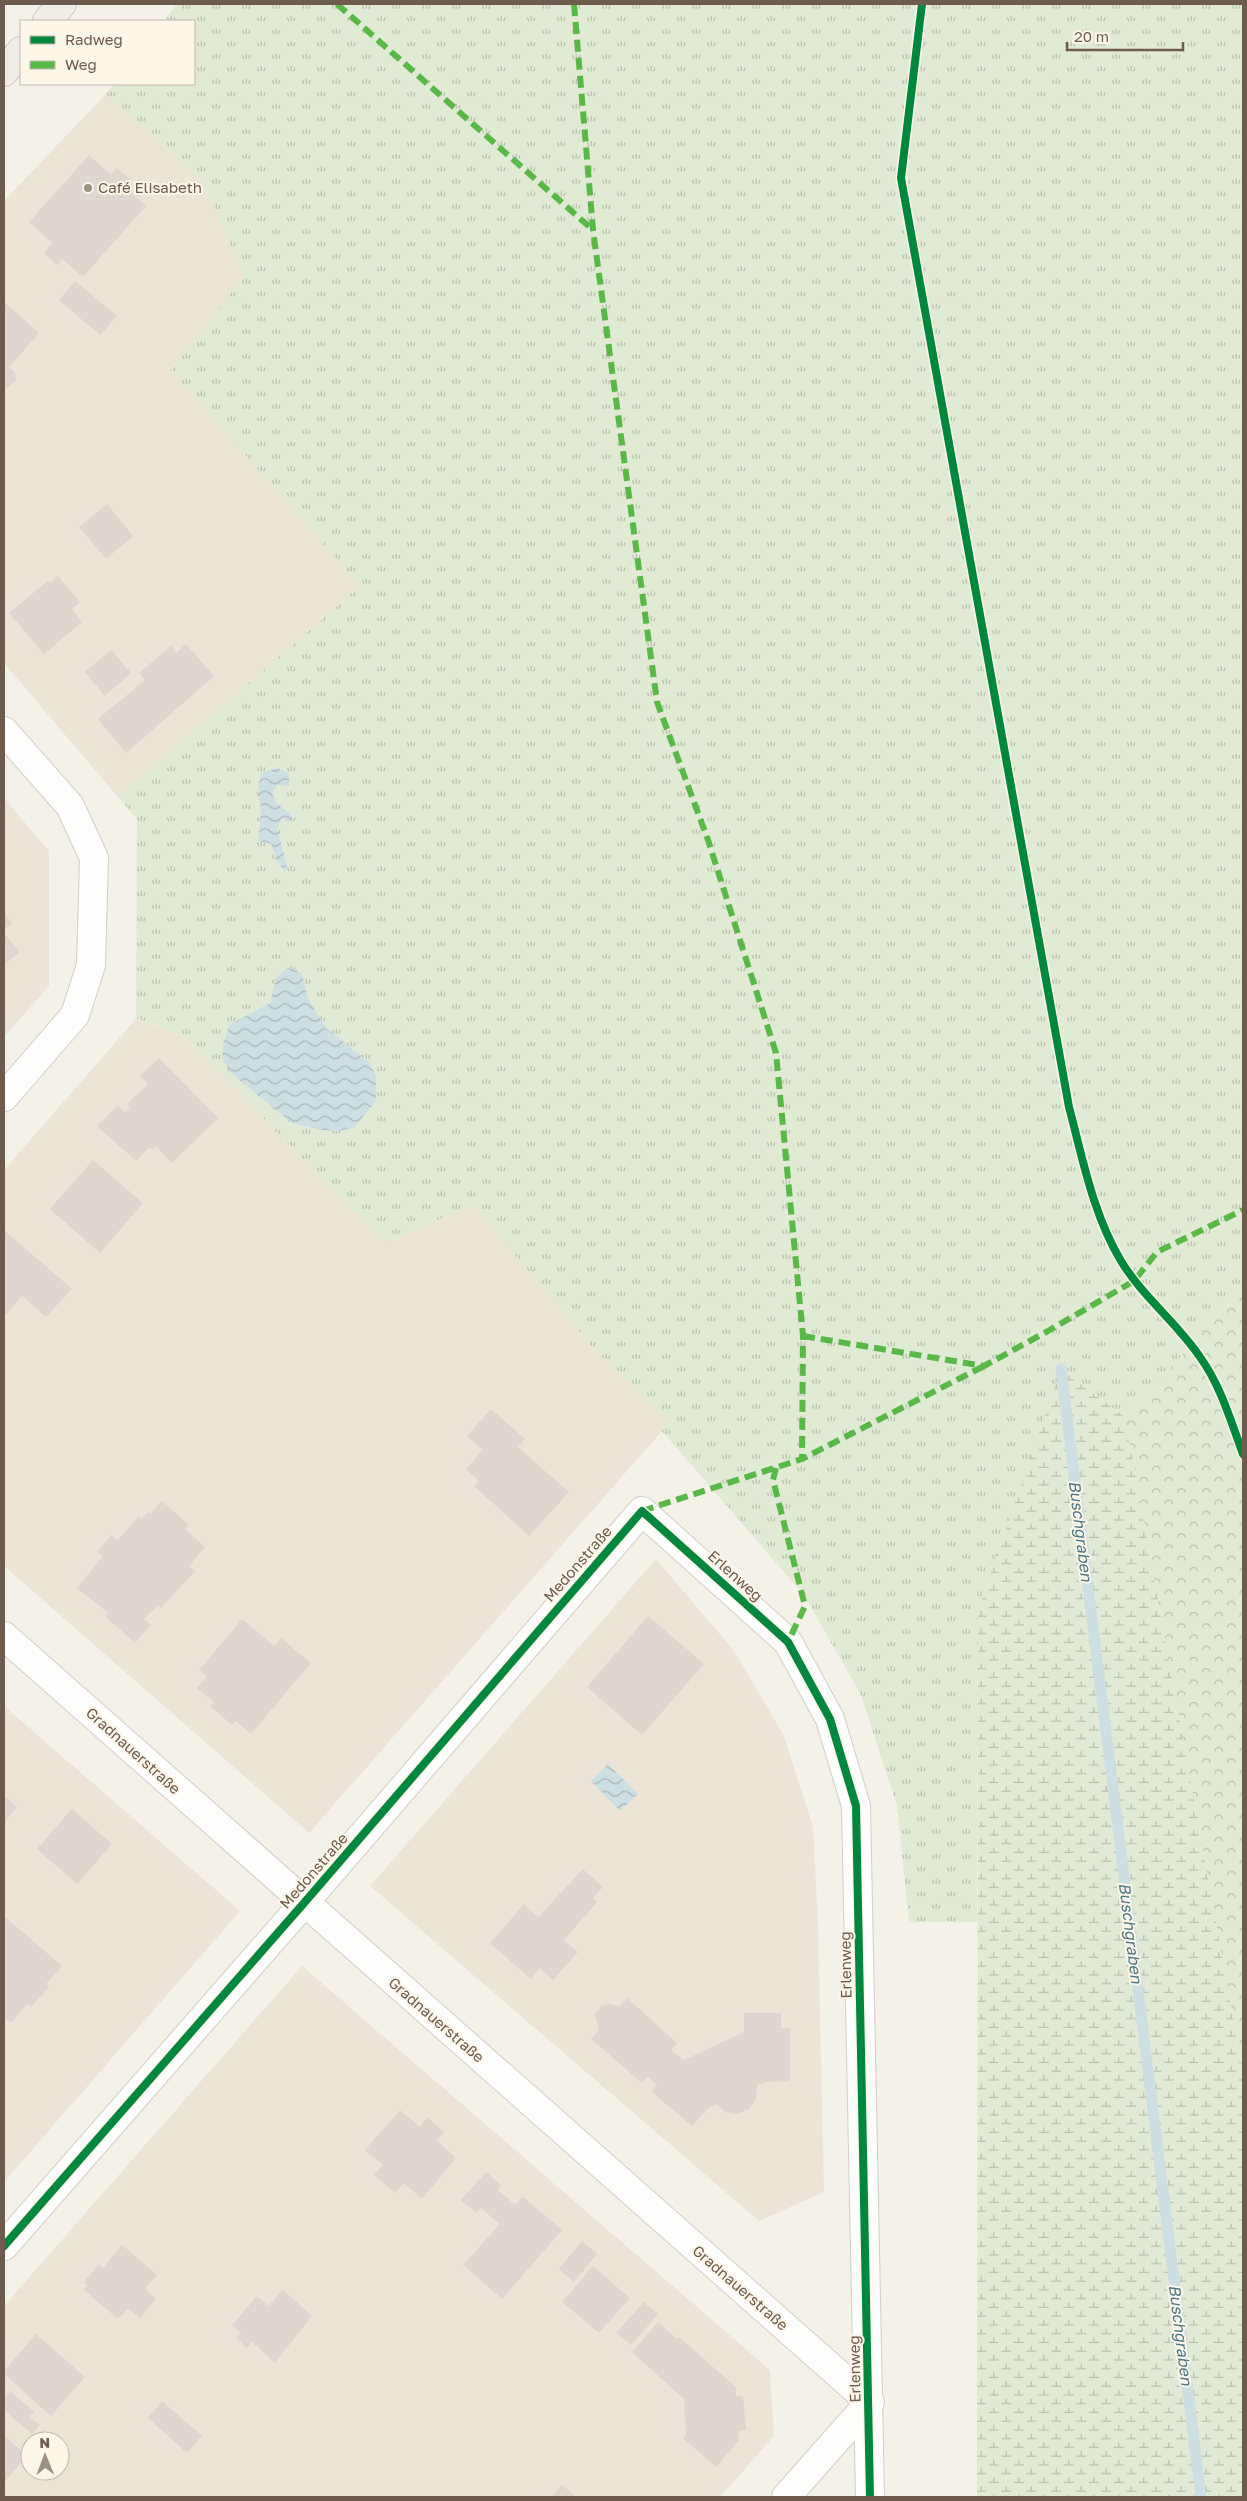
<svg xmlns="http://www.w3.org/2000/svg" width="1247" height="2501" font-family="'Golos Text',sans-serif">
<style>
.residential{fill:#ece4d7;fill-rule:evenodd}
.grass{fill:url(#grass-tufts)}
.forest{fill:url(#forest-crowns)}
.wetland{fill:url(#wetland-marsh)}
.water{fill:url(#water-waves)}
.lines{fill:none;stroke-linecap:round;stroke-linejoin:round}
.stream{stroke:#ccdfe3;stroke-width:11}
.building{fill:#ddd7cf}
.minor-casing{stroke:#d3cec7;stroke-width:30}
.major-casing{stroke:#d3cdc6;stroke-width:30}
.minor{stroke:#fdfdfc;stroke-width:28}
.major{stroke:#f0ede6;stroke-width:28}
.quiet{stroke:#58b947;stroke-width:6;stroke-dasharray:12 6;stroke-linecap:butt}
.cycleway-casing{stroke:#fcf6e9;stroke-width:11}
.cycleway{stroke:#00873e;stroke-width:8}
.poi-dot{fill:#9d9084;stroke:#fcf6e9;stroke-width:2}
.labels{text-anchor:middle;stroke-width:4;stroke-linejoin:round;paint-order:stroke}
.poi-label{font-size:15px;fill:#6e5b4d;stroke:#fcf6e9;text-anchor:start}
.street-label{font-size:15px;fill:#6e5b4d;stroke:#fcf6e9}
.water-label{font-size:16px;font-style:italic;fill:#4d7785;stroke:#fcf6e9}
</style>
<defs>
<pattern id="grass-tufts" width="24" height="20" patternUnits="userSpaceOnUse" patternTransform="scale(1.25)"><rect width="24" height="20" fill="#e0ead5"/><path d="M3 7l-1-3M5 7V3M7 7l1-3M15 17l-1-3M17 17v-4M19 17l1-3" fill="none" stroke="#bac1af"/></pattern>
<pattern id="forest-crowns" width="20" height="18" patternUnits="userSpaceOnUse" patternTransform="scale(1.25)"><rect width="20" height="18" fill="#e0ead5"/><path d="M2 6a3 3 0 1 1 6 0M12 15a3 3 0 1 1 6 0" fill="none" stroke="#bac1af"/></pattern>
<pattern id="wetland-marsh" width="20" height="14" patternUnits="userSpaceOnUse" patternTransform="scale(1.25)"><rect width="20" height="14" fill="#e0ead5"/><path d="M1 5h8M5 5V1M11 12h8M15 12V8" fill="none" stroke="#bac1af"/></pattern>
<pattern id="water-waves" width="16" height="10" patternUnits="userSpaceOnUse" patternTransform="scale(1.25)"><rect width="16" height="10" fill="#ccdfe3"/><path d="M0 5q4-4 8 0t8 0" fill="none" stroke="#aab8ba"/></pattern>
</defs>
<rect width="100%" height="100%" fill="#f4f1e9"/>
<g class="residential">
<polygon points="106,94 202,181 244,276 171,370 360,586 118,797 4,663 4,201"/>
<polygon points="4,798 49,851 49,986 4,1037"/>
<polygon points="136,1019 186,1038 384,1243 473,1205 593,1348 665,1418 662,1431 309,1833 4,1566 4,1170"/>
<polygon points="656,1559 735,1652 784,1736 813,1827 818,1924 824,2192 759,2221 370,1886"/>
<polygon points="4,1706 240,1911 4,2182"/>
<path d="M302 1966 770 2370 774 2436 720 2497H4V2306ZM30 2441H60V2471H30Z"/>
</g>
<polygon class="grass" points="177,4 1243,4 1243,1289 1125,1417 1062,1369 978,1610 977,1922 909,1922 897,1806 861,1695 804,1595 662,1431 665,1418 593,1348 473,1205 384,1243 186,1038 136,1018 137,819 118,797 360,586 171,370 244,276 202,181 106,94 114,84 194,84 194,21 163,21"/>
<polygon class="forest" points="1243,1289 1243,2073 1125,1417"/>
<polygon class="wetland" points="1061,1369 1125,1417 1243,2073 1243,2497 977,2497 978,1610"/>
<g class="water">
<polygon points="277,768 289,773 289,786 277,785 272,794 278,805 291,814 291,819 288,823 283,818 277,828 287,865 285,872 277,861 271,844 258,841 261,810 258,788 261,773"/>
<path d="M293 968 302 974 308 999 327 1029 368 1061 376 1076V1101L354 1128 338 1131 321 1130 292 1123 230 1072 222 1057 224 1040 229 1025 270 1003C275 987 274 970 293 968Z"/>
<polygon points="608,1764 638,1794 620,1811 591,1781"/>
</g>
<g class="lines">
<polyline class="stream" points="1061,1369 1201,2497"/>
</g>
<g class="building">
<polygon points="89,155 111,175 117,168 130,179 124,186 146,206 83,277 62,259 57,265 44,253 52,243 29,222"/>
<polygon points="75,281 117,316 100,335 59,300"/>
<polygon points="4,302 39,333 9,367 15,372 16,380 4,391"/>
<polygon points="107,504 133,536 106,559 79,527"/>
<polygon points="58,576 80,602 72,609 82,622 44,654 9,613 48,581 50,583"/>
<polygon points="173,644 172,647 176,653 186,644 214,676 126,753 98,719 145,680 139,673"/>
<polygon points="111,650 131,673 105,696 85,672"/>
<polygon points="4,913 12,923 4,929"/>
<polygon points="4,933 20,952 4,965"/>
<polygon points="159,1058 218,1118 172,1163 156,1146 152,1149 150,1147 136,1161 97,1126 118,1105 125,1113 130,1107 127,1104 148,1084 140,1076"/>
<polygon points="93,1160 143,1203 100,1253 50,1209"/>
<polygon points="4,1230 72,1289 46,1317 22,1296 4,1317"/>
<polygon points="491,1409 525,1439 518,1447 569,1492 529,1536 474,1486 479,1481 466,1469 483,1450 467,1436"/>
<polygon points="162,1501 189,1525 185,1529 205,1547 189,1566 195,1571 161,1608 158,1605 144,1619 151,1625 135,1643 105,1616 108,1613 77,1588 103,1556 97,1552 111,1535 118,1540 138,1517 141,1519 148,1512 150,1514"/>
<polygon points="648,1616 704,1664 642,1735 587,1687"/>
<polygon points="242,1619 274,1646 281,1638 311,1663 251,1734 236,1721 232,1725 210,1706 214,1702 197,1688 207,1677 199,1670"/>
<polygon points="4,1795 17,1807 4,1823"/>
<polygon points="72,1809 112,1844 77,1884 37,1849"/>
<polygon points="583,1869 603,1887 593,1898 597,1902 564,1940 578,1952 553,1980 540,1968 531,1979 490,1943 524,1904 538,1917"/>
<polygon points="4,1916 62,1966 46,1984 49,1987 31,2007 27,2004 11,2023 4,2017"/>
<polygon points="627,1998 677,2043 671,2050 684,2060 744,2032 744,2013 781,2013 781,2028 790,2028 790,2081 766,2082 757,2085 756,2100 749,2109 736,2114 725,2112 716,2104 708,2109 692,2126 652,2092 657,2085 648,2077 642,2083 591,2039 599,2030 595,2014 602,2005 611,2004 619,2007"/>
<polygon points="400,2110 420,2127 427,2117 444,2132 437,2141 456,2158 422,2199 404,2183 395,2193 374,2175 383,2165 365,2150"/>
<polygon points="486,2172 501,2185 498,2190 515,2205 523,2197 562,2230 502,2299 463,2265 500,2224 481,2208 477,2213 461,2200"/>
<polygon points="582,2241 597,2254 574,2282 559,2269"/>
<polygon points="122,2245 157,2275 145,2289 156,2299 140,2318 128,2308 118,2319 84,2290 87,2285 84,2282 99,2264 103,2268"/>
<polygon points="593,2266 630,2298 599,2333 562,2302"/>
<polygon points="283,2290 312,2316 275,2363 252,2342 247,2348 236,2338 241,2333 232,2325 257,2296 269,2306"/>
<polygon points="644,2302 658,2314 631,2345 616,2333"/>
<polygon points="658,2322 677,2339 679,2337 736,2387 736,2396 743,2396 746,2430 738,2431 739,2440 716,2467 683,2438 686,2435 684,2399 632,2352"/>
<polygon points="36,2334 85,2377 51,2416 4,2374 4,2371"/>
<polygon points="10,2391 34,2412 30,2417 40,2425 32,2434 4,2410 4,2398"/>
<polygon points="162,2401 202,2436 187,2453 148,2418"/>
<polygon points="4,2435 27,2456 4,2482"/>
<polygon points="562,2485 576,2497 551,2497"/>
</g>
<g class="lines">
<g class="minor-casing">
<g id="minor">
<polyline points="4,731 70,806 94,858 91,965 75,1015 4,1097"/>
<polyline points="4,1636 870,2402 786,2497"/>
<polyline points="4,2246 304,1903 642,1511 788,1642 830,1719 856,1806 870,2497"/>
</g>
</g>
<g class="major-casing">
<g id="major">
<polyline points="47,21 62,4"/>
<polyline points="4,72 21,51"/>
</g>
</g>
<use href="#minor" class="minor"/>
<use href="#major" class="major"/>
<g class="quiet">
<polyline points="337,4 593,230"/>
<polyline points="574,4 593,230 657,702 708,840 776,1053 803,1336 802,1459"/>
<polyline points="803,1336 984,1366 1048,1331 1134,1281 1157,1252 1243,1210"/>
<polyline points="776,1468 773,1480 805,1606 788,1642"/>
<polyline points="642,1511 802,1459 984,1366"/>
</g>
<g class="cycleway-casing">
<g id="cycleway">
<path d="M922 4 901 178 1069 1107C1083 1160 1093 1214 1121 1261 1143 1297 1177 1323 1200 1357 1221 1386 1231 1422 1243 1454"/>
<polyline points="4,2246 304,1903 642,1511 788,1642 830,1719 856,1806 870,2497"/>
</g>
</g>
<use href="#cycleway" class="cycleway"/>
</g>
<circle class="poi-dot" cx="88" cy="188" r="5"/>
<g class="labels">
<g class="poi-label">
<text x="98" y="193">Café Elisabeth</text>
</g>
<g class="street-label">
<text transform="translate(578 1564) rotate(-49)" y="5">Medonstraße</text>
<text transform="translate(735 1576) rotate(42)" y="5">Erlenweg</text>
<text transform="translate(133 1751) rotate(42)" y="5">Gradnauerstraße</text>
<text transform="translate(314 1871) rotate(-49)" y="5">Medonstraße</text>
<text transform="translate(846 1965) rotate(-91)" y="5">Erlenweg</text>
<text transform="translate(436 2020) rotate(41)" y="5">Gradnauerstraße</text>
<text transform="translate(740 2288) rotate(41)" y="5">Gradnauerstraße</text>
<text transform="translate(855 2369) rotate(-91)" y="5">Erlenweg</text>
</g>
<g class="water-label">
<text transform="translate(1081 1531) rotate(83)" y="6">Buschgraben</text>
<text transform="translate(1131 1933) rotate(83)" y="6">Buschgraben</text>
<text transform="translate(1181 2335) rotate(83)" y="6">Buschgraben</text>
</g>
</g>
<rect width="1247" height="2501" fill="none" stroke="#6e5b4d" stroke-width="10"/>
<rect x="20" y="20" width="175" height="65" fill="#fcf6e9" stroke="#c3b8ab"/>
<rect x="30" y="36" width="25" height="8" fill="#00873e" stroke="#c3b8ab"/>
<text x="65" y="45" font-size="15" fill="#6e5b4d">Radweg</text>
<rect x="30" y="61" width="25" height="8" fill="#58b947" stroke="#c3b8ab"/>
<text x="65" y="70" font-size="15" fill="#6e5b4d">Weg</text>
<g transform="translate(45 2456) rotate(359)"><circle r="24" fill="#fcf6e9" stroke="#c3b8ab"/>
<path d="M0-4L9 19L0 12L-9 19Z" fill="#9d9084"/>
<text y="-8" font-size="14" font-weight="bold" text-anchor="middle" fill="#6e5b4d">N</text>
</g>
<path d="M1067 42v8h116v-8" fill="none" stroke="#6e5b4d" stroke-width="2.5"/>
<text x="1074" y="42" font-size="15" fill="#6e5b4d" stroke="#fcf6e9" stroke-width="4" paint-order="stroke">20 m</text>
</svg>
